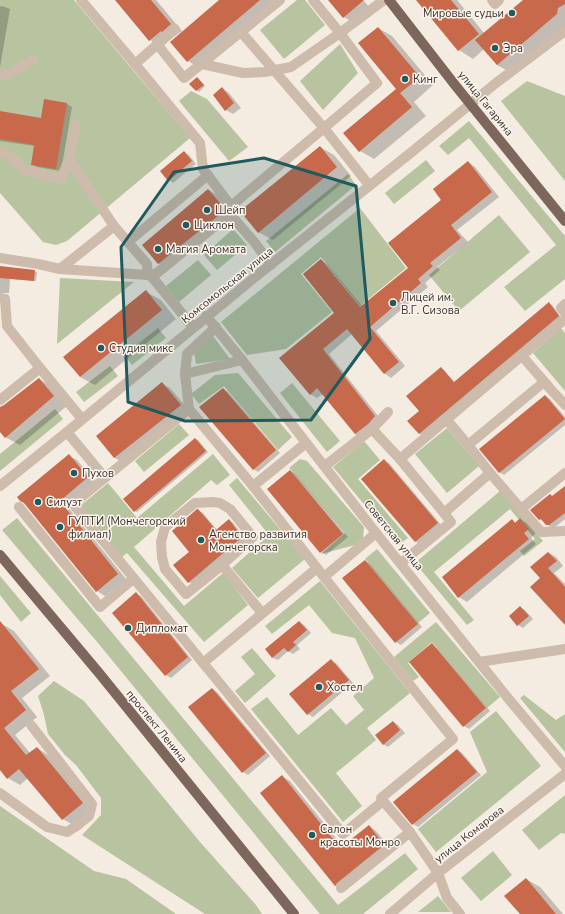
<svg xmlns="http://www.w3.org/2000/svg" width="565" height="914" font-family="'Nunito Sans',sans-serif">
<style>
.green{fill:#b8c4a0}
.shadow{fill:#0003}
.building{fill:#c8694b}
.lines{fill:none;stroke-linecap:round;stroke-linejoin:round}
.minor{stroke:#cdbbac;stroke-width:10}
.major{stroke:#7d675c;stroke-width:10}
.marked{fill:#1f5a5e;fill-opacity:0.2;stroke:#1f5a5e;stroke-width:3;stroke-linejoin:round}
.poi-dot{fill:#1f5a5e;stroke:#fbf5ee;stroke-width:1.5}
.labels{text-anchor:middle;stroke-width:3;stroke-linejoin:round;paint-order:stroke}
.poi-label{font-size:11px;fill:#3b302b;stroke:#fbf5ee;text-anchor:start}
.street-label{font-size:11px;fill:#3b302b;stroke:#fbf5ee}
</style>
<rect width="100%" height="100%" fill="#f4ebe1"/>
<g class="green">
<polygon points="0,0 74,0 190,138 67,241 56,245 43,242 0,193"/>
<polygon points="297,0 305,0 325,25 284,59 260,30"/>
<polygon points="340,44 358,73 323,110 300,81"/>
<polygon points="527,81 565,96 565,181 501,101"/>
<polygon points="191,91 207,99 248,147 229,161 179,101"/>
<polygon points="469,121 565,236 565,279 525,311 504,287 556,245 469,138 448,155 439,146"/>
<polygon points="426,160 435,171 394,204 385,193"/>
<polygon points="348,174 356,185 275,252 266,241"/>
<polygon points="360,208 406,268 360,306 321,257 301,274 332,312 286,349 247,355 221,322"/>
<polygon points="499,215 530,252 459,311 429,275"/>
<polygon points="233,229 247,245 217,270 204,255"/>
<polygon points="198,260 211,275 179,302 166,286"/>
<polygon points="60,278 134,282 57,344"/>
<polygon points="158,328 166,338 132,365 124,355"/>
<polygon points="561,328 565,333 565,391 533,353"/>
<polygon points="213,336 230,359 196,364 194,352"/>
<polygon points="110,366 118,376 84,402 76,392"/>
<polygon points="238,373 292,437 278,450 224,386 199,404 191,394 215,375"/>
<polygon points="292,383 340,441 327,452 280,393"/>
<polygon points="55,409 63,419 0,471 0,454"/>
<polygon points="179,424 189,435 144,472 135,461"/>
<polygon points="447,428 479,466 447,493 415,454"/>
<polygon points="364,441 380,460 358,479 408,538 398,545 333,467"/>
<polygon points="213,454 230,475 217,485 211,480 134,547 184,606 223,573 248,605 204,642 127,553 122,557 80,506 108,483 137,518"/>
<polygon points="300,459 307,461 364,527 363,538 355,545 321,554 345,533 289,468"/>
<polygon points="237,478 305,559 258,598 232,568 269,535 229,485"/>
<polygon points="500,491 543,541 524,556 520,551 535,539 510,509 434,572 474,620 467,625 415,563"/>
<polygon points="17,518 338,905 405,853 418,869 363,914 320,914 98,643 2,530"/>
<polygon points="377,549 430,613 418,623 365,559"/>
<polygon points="0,576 31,613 21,622 0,595"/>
<polygon points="320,581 410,693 367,728 376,740 336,773 362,806 343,822 251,709 267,697 298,735 331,708 346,725 364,710 353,696 374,678 355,638 332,633 309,605 272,634 265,626"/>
<polygon points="436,622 500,697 487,708 432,642 408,663 419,677 413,681 394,657"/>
<polygon points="252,648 276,676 245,703 235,691 255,674 241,657"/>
<polygon points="54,681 84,701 200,842 256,905 262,914 205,914 82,835 101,815 101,798 76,765 65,755 48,734 44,715 38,696"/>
<polygon points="524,695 556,720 565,714 565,752 520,698"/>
<polygon points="496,711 541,766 436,852 418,829 487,772 470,732"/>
<polygon points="565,795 565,834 561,833 539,850 522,830"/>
<polygon points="0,806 94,871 126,879 176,914 0,914"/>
<polygon points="493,851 512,875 481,901 461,878"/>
<polygon points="438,896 451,912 418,912"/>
</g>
<g class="shadow">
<polygon points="117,0 156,0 182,31 161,46 150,40"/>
<polygon points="221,0 282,0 198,67 188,61"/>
<polygon points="329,0 363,0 371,9 354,23 344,17"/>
<polygon points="418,0 457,0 484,33 525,0 565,0 565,28 512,73 497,65 484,49 473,59 459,50"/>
<polygon points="0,6 5,7 10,9 0,67"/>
<polygon points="378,28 392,36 433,85 414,102 426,116 374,159 360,151 398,89"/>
<polygon points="198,78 205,86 199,92 191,84"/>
<polygon points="222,88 229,93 241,108 233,114 226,110"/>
<polygon points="45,101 67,104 72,107 61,171 37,167 32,164 35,146 0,141 0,112 41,119"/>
<polygon points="320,147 334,155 351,176 273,240 258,232"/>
<polygon points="184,152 189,155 196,164 173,183 169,180"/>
<polygon points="468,162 475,167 499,197 457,230 468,242 437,267 440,270 425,283 428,287 376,331 405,366 391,378 384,373 352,334 329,354 382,421 363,438 355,434 323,394 317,398 310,394 281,358 336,313 321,260 328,265 363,307 409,268 443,201"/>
<polygon points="209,190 219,196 234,214 168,269 158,263"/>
<polygon points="0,267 34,271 37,272 36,281 10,279 9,293 0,293"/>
<polygon points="146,292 161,300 176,319 95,385 80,377"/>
<polygon points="549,304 552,305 561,317 422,435 420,434 409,421 420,411 441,369 444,370 454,383"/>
<polygon points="39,379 53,387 68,405 20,445 5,437 0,431 0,409"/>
<polygon points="162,384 170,388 188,409 122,462 115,458 98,436"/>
<polygon points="223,389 228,392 280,453 258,472 253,469"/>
<polygon points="545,396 550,399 565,417 565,425 504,475 499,472"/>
<polygon points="195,439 198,440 208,452 137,512 135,511"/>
<polygon points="69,456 77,460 95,482 67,506 126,579 105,596 97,591 25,502"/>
<polygon points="384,461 389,463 442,526 420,544 416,542 363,479"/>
<polygon points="290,471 295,474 348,537 326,555 321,552"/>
<polygon points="565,487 565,519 555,527 552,528 540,519 553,497"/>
<polygon points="198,510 203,513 217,530 229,520 233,523 247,540 194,585 189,582"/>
<polygon points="520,519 528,524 536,533 531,538 536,544 467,602 459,597 443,577 512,520 516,523"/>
<polygon points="549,553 556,557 563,566 554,573 565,584 565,624 541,578"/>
<polygon points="365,561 370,564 422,627 401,645 396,642"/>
<polygon points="136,594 141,596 192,660 171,678 166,675"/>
<polygon points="521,608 525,610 533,619 523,628 518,625"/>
<polygon points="299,622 304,625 311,633 297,645 300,649 293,654 288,651 278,660 273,658 266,650"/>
<polygon points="2,624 14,631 50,676 22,698 37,717 15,735 30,753 37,748 48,755 94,810 75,826 63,819 28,778 20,785 8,778 0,769 0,626"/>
<polygon points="432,645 437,648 490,711 469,729 464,726"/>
<polygon points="331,661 336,663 353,683 313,717 308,714"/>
<polygon points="212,689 217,692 270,756 248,775 243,772"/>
<polygon points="393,722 398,725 405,733 388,747 383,744"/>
<polygon points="458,750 462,753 481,775 418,827 413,824"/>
<polygon points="283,777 290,781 343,847 369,826 376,831 391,849 343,890 335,886"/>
<polygon points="526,879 540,887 563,914 521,914"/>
</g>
<g class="building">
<polygon points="115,0 151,0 171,24 162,32 161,31 149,41"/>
<polygon points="219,0 260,0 187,62 170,42"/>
<polygon points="328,0 364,0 343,18"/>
<polygon points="416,0 451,0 479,34 458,51"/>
<polygon points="523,0 565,0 565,4 558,8 557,14 497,65 475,40"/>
<polygon points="378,27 420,77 400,93 412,107 359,152 343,133 396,89 358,43"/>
<polygon points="197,77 204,85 196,91 189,84"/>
<polygon points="222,87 234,103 225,111 213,95"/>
<polygon points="44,99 67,103 56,169 31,165 34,145 0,139 0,111 41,118"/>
<polygon points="320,146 337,167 258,233 240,211"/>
<polygon points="184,151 192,161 168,181 160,171"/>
<polygon points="468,161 492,192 451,225 461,238 430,263 433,266 418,279 421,283 370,327 399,362 384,374 347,329 323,349 375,416 368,424 355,434 317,388 310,395 279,358 334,313 303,274 321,259 360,307 408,268 388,243 441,200 433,189"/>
<polygon points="208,189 224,208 224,211 158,264 142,245"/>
<polygon points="0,266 35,270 34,281 0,278"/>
<polygon points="146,290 162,310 80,377 63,357"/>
<polygon points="549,302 559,316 419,434 407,421 419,411 406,396 441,367 454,382"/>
<polygon points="39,378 54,396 5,438 0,432 0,407 4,405"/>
<polygon points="162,382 181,405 114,458 96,436"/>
<polygon points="223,388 276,450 253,470 199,407"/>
<polygon points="545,395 565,419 499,473 479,449"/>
<polygon points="195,438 206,451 134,512 123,499"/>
<polygon points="69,454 88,477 60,501 118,574 96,592 24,503 20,501 17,497"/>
<polygon points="384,459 438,523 415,542 361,479"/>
<polygon points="290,470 343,534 320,553 267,489"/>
<polygon points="565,486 565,513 549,525 546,525 541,519 539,520 530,510 550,494 552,496"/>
<polygon points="197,509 198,509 216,530 229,519 242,537 188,583 173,565 189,552 172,531"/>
<polygon points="520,518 529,529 524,533 529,539 458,598 442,577 512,519 515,523"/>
<polygon points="548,552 557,561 548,568 565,587 565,625 530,587 540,578 530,567"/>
<polygon points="365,560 418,624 395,643 342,578"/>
<polygon points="136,592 188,657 165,676 112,613"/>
<polygon points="520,606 529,616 517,626 509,616"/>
<polygon points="0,621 39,669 11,691 26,710 4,728 26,755 37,747 83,803 62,820 19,769 7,779 0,770"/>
<polygon points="299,621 307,630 293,642 296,645 288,652 284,648 272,658 265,649"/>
<polygon points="432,643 486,708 463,727 409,662"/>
<polygon points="331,659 349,680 307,715 289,694"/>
<polygon points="212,688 266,753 242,773 188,707"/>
<polygon points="393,721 400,730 383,745 375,735"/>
<polygon points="457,749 477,772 412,825 393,802"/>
<polygon points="282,775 340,848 369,825 384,845 337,883 335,886 260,793"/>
<polygon points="526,878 556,914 520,914 504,896"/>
</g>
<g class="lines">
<g class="minor">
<polyline points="81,0 135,64 200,143 203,169 231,206 230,214 255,243 271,265"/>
<polyline points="313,0 340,33 377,83 324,128 369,185"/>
<polyline points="492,0 495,4 499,0"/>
<polyline points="157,44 184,78 280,0"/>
<polyline points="135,64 175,29"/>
<polyline points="202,64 243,73 265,72 291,67 340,33 384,0"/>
<polyline points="0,75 5,76 33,60"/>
<polyline points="0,152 11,157 24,170 61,179 69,159 114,226"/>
<polyline points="69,159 76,124"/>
<polyline points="231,206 324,128 241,32"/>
<polyline points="128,242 208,175"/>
<polyline points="0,258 38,264 60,269 148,275 152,277 193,327"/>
<polyline points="60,269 114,226 147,264 148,275"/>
<polyline points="152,277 230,214"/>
<polyline points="0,298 5,299 7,326 40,368"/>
<polyline points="565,304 561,308 565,313"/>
<polyline points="206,316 242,360 376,533 507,697 565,766"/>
<polyline points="216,327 187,354 185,374 189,409 253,486 317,568"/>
<polyline points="522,356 548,386"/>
<polyline points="185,374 242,360"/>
<polyline points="0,400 40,368 82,419"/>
<polyline points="189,409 73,504 343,834 383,801 410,832 438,873 447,898 460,914"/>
<polyline points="447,420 468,445"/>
<polyline points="372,429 400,459 444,513"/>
<polyline points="67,432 105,478"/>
<polyline points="400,459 565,319"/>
<polyline points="325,466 372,429 388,412"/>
<polyline points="490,473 541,532 565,531"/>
<polyline points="0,486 67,432 254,278 413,151 496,83 565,31"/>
<polyline points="253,486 306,443"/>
<polyline points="19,507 100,607 133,579"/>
<polyline points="521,509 565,473"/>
<polyline points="401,563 451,522 444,513 490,473 468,445 544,382 565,405"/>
<polyline points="222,565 253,537 230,509 220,503 213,502 195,503 165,527 161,542 162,557 165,569 186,594 222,565 262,613"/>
<polyline points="324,577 453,739 381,798"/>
<polyline points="479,662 565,649"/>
<polyline points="203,663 317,568 324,577 376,533"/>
<polyline points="0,793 47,827 67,832 78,825 89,816 92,804 31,725"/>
<polyline points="341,888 410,832"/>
<polyline points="390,914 438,873 565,774"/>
</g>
<g class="major">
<polyline points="389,0 455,85 565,221"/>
<polyline points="0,555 99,673 294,914"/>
</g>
</g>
<path class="marked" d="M264 158 356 186 370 339 311 420 185 421 128 402 121 247 174 172Z"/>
<g class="poi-dot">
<circle cx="512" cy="13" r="4"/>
<circle cx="495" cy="48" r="4"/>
<circle cx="405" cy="79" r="4"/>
<circle cx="207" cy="210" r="4"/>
<circle cx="186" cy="225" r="4"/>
<circle cx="158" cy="249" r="4"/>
<circle cx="393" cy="303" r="4"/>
<circle cx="101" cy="348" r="4"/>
<circle cx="74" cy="473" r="4"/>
<circle cx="38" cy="502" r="4"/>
<circle cx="60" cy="527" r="4"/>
<circle cx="201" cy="540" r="4"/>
<circle cx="128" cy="628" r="4"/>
<circle cx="319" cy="687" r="4"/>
<circle cx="312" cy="835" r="4"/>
</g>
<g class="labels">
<g class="poi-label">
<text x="504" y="17" text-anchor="end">Мировые судьи</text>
<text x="503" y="52">Эра</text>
<text x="413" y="83">Кинг</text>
<text x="215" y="214">Шейп</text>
<text x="194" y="229">Циклон</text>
<text x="166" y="253">Магия Аромата</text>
<text x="401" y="301">Лицей им.<tspan x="401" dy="13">В.Г. Сизова</tspan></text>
<text x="109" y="352">Студия микс</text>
<text x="82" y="477">Пухов</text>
<text x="46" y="506">Силуэт</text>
<text x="68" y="525">ГУПТИ (Мончегорский<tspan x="68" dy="13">филиал)</tspan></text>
<text x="209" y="538">Агенство развития<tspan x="209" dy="13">Мончегорска</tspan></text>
<text x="136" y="632">Дипломат</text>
<text x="327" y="691">Хостел</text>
<text x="320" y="833">Салон<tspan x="320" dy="13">красоты Монро</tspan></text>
</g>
<g class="street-label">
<text transform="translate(486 103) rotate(51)" y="4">улица Гагарина</text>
<text transform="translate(227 285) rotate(-39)" y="4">Комсомольская улица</text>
<text transform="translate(394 535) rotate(51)" y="4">Советская улица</text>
<text transform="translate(157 726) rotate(51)" y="4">проспект Ленина</text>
<text transform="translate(469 834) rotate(-38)" y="4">улица Комарова</text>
</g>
</g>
</svg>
